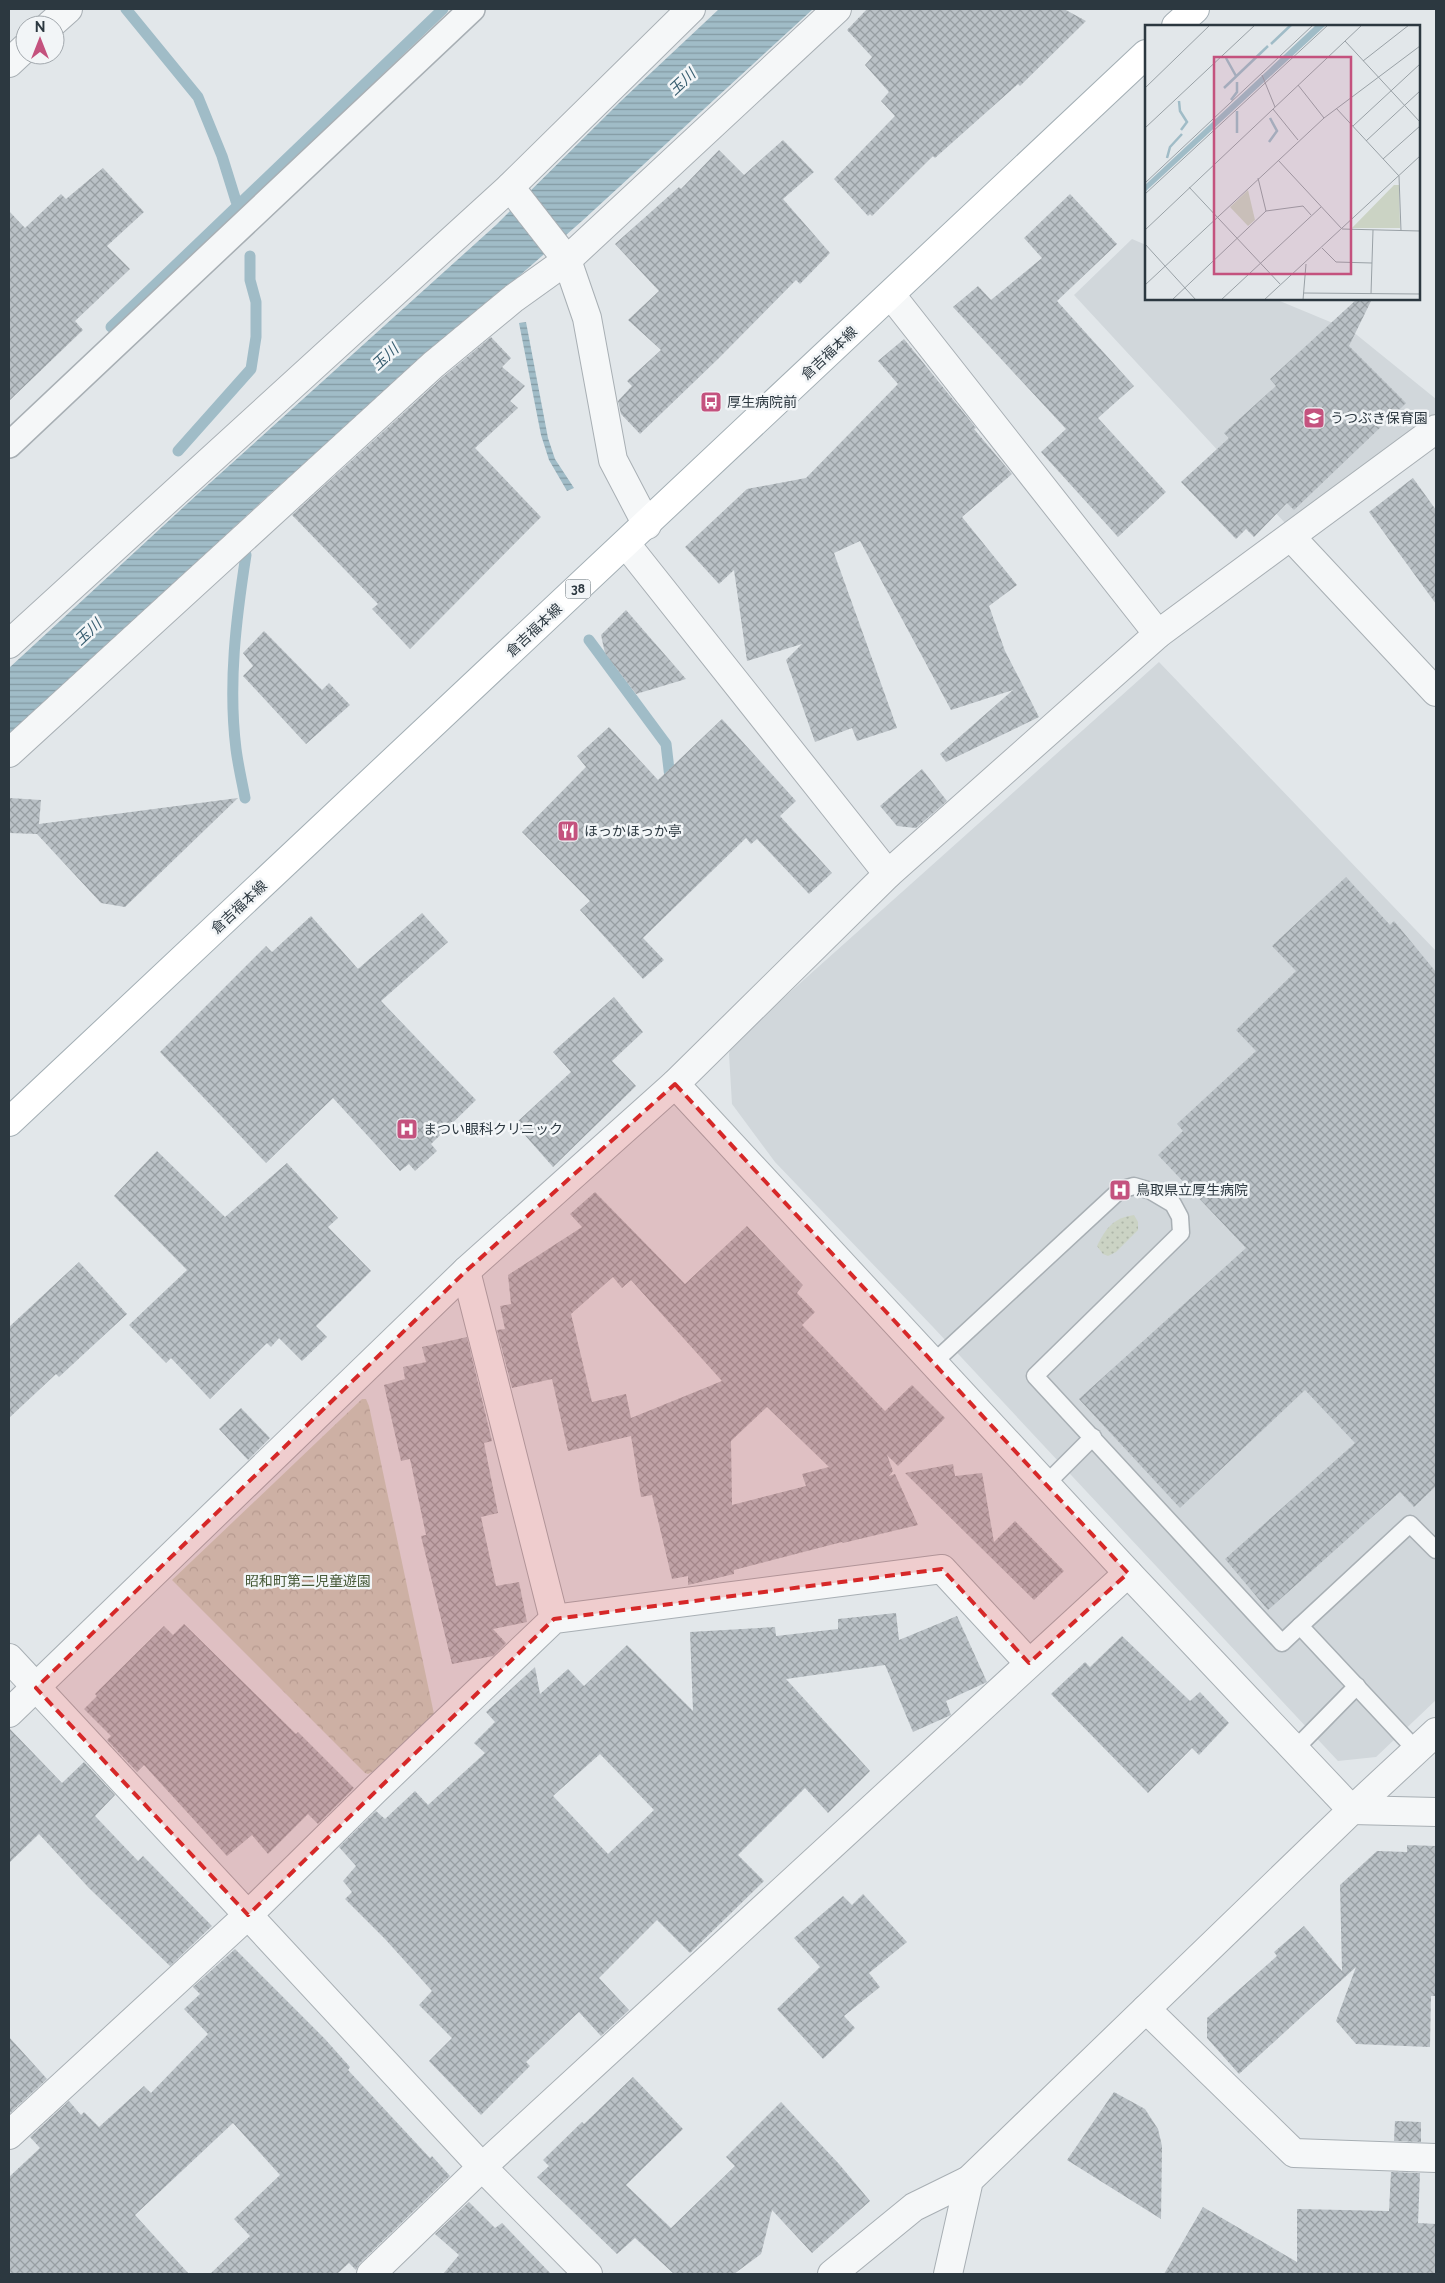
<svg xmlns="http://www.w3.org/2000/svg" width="1445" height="2283" font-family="Raleway,'Noto Sans JP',sans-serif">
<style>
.built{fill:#d1d7db}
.grass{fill:url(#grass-dots)}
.park{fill:url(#park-crowns)}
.water{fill:url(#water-rules)}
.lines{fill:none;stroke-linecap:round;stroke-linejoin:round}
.stream{stroke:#a0bcc7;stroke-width:11}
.building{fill:url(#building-cross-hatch);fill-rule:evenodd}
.service-casing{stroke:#a8afb4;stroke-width:19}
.pedestrian-casing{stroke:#a8afb4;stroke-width:28}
.minor-casing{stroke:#a8afb4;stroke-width:30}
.tertiary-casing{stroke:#a8afb4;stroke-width:30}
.primary-casing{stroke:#a3aeb4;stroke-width:30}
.service{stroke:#f5f7f8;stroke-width:16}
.pedestrian{stroke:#f5f7f8;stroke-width:25}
.minor{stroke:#f5f7f8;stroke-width:28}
.tertiary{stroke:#f5f7f8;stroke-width:28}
.primary{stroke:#fff;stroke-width:28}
.marked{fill:#d62828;fill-opacity:0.2;stroke:#d62828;stroke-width:4;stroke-dasharray:10 6;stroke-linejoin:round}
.labels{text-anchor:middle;stroke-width:5;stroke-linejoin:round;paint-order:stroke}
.shield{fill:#f2f5f7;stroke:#677177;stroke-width:1}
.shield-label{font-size:12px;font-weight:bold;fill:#2c3840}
.street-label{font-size:14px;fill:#2c3840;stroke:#f2f5f7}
.poi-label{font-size:14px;fill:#2c3840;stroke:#f2f5f7;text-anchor:start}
.park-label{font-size:14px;fill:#485b3a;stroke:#f2f5f7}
.water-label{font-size:15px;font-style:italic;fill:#395f71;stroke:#f2f5f7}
.inset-river{fill:none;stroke:#a0bcc7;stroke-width:2.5}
.inset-road{fill:none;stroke:#99a1a6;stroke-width:1}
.view{fill:#c4527e;fill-opacity:0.15;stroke:#c4527e;stroke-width:2.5}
.inset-edge{fill:none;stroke:#2c3840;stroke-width:2.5}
</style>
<defs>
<pattern id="grass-dots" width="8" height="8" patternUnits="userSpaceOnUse" patternTransform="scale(1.25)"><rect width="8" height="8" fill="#cbd3c4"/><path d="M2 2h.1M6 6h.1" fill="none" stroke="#aeb6a9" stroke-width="1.8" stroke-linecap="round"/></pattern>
<pattern id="park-crowns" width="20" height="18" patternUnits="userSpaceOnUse" patternTransform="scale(1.25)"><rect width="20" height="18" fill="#cbd3c4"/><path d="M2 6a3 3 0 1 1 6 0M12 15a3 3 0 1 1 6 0" fill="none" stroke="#aeb6a9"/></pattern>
<pattern id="water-rules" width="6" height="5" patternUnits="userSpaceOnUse" patternTransform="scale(1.25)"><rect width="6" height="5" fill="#a0bcc7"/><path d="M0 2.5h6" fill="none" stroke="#839aa3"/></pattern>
<pattern id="building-cross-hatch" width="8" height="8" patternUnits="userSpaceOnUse" patternTransform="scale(1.25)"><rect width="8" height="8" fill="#bac1c6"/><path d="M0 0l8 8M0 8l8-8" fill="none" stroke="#979ea2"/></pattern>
</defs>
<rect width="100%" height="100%" fill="#e2e7ea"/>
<g class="built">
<polygon points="1132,239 1146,245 1146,299 1275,299 1352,331 1436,399 1436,415 1286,524 1074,295"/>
<polygon points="1159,662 1436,951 1436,1700 1376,1757 1338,1761 933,1327 775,1162 732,1104 729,1054 731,1045"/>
</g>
<path class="grass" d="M1134 1215 1138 1222V1230L1116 1252 1108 1256 1103 1254 1097 1246C1106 1228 1113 1218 1134 1215Z"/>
<polygon class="park" points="362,1399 366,1399 369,1406 434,1714 376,1770 368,1774 365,1773 172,1580"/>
<g class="water">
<polygon points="719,9 813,9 582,221 272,492 9,736 9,668 201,491 496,225 622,100"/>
<polygon points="526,322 548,438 555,459 574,488 567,491 549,460 541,435 519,323"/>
</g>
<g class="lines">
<g class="stream">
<polyline points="126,9 198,97 222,156 236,201"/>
<polyline points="111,327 443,9"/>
<polyline points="178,451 251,369 256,337 256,302 250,280 250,256"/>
<polyline points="589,640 666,744 670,778 669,784"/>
<path d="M245 798C242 782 238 765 236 749 228 684 236 619 246 555"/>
</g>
</g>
<g class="building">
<polygon points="867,9 1064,9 1086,21 1020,86 1018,84 935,158 933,156 872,216 870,214 868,216 834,179 895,116 881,101 889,92 865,65 872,57 847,30"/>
<polygon points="783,140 814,172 783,199 830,253 800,284 796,280 719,358 640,434 621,414 618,401 632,386 627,381 661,350 628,320 659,291 615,244 679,187 681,189 719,150 744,175"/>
<polygon points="103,168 144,212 107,246 130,269 75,321 83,330 9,401 9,211 25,228 61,194 66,199"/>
<polygon points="1070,194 1117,244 1057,301 1134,386 1098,418 1166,492 1118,537 1041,452 1066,429 953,307 978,286 991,300 1042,258 1024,238"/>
<polygon points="1357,299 1372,299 1349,346 1406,403 1294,510 1287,503 1254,537 1246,529 1236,539 1181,482 1229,438 1224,433 1276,386 1270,379"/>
<polygon points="491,337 511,358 502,367 525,386 510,401 518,408 475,448 541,517 410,649 372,609 378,604 292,515 443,377"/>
<polygon points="904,339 976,428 974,429 1012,474 962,517 1017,585 989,606 1005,651 1039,717 946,762 940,754 1013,690 951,710 860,541 834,553 897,728 857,741 852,728 815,742 786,660 802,644 747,661 734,570 719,584 685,547 747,489 806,478 898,384 878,361"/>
<polygon points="1413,478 1436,510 1436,604 1369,512"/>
<polygon points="626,610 686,679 636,694 605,653 601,635"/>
<polygon points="264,631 322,690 329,683 350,705 306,744 243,676 253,666 243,653"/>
<polygon points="722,719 796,801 780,816 832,873 809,894 757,839 751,844 746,838 643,938 664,960 643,979 580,910 590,901 522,832 586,767 577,756 609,727 658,780"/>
<polygon points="922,769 947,801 916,828 897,826 880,806"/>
<polygon points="9,798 41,800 39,824 238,798 125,907 101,903 37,834 9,833"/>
<polygon points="1346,877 1390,925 1394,921 1436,972 1436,1486 1414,1507 1400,1492 1268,1610 1225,1559 1355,1443 1305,1390 1180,1508 1079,1399 1246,1248 1158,1155 1183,1131 1177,1124 1256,1051 1236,1030 1296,971 1272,946"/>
<polygon points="422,913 448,942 381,1001 476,1100 431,1144 437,1151 415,1171 409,1164 400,1171 333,1098 266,1163 160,1052 266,946 272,952 311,916 358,969"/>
<polygon points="614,997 643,1032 612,1061 636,1086 553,1167 515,1124 571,1072 553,1052"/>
<polygon points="157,1151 225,1217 287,1163 338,1218 328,1227 371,1271 316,1326 327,1337 302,1361 279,1338 271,1347 267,1343 210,1399 171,1358 166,1363 129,1325 187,1270 114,1196"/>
<path d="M595 1192 685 1284 747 1226 803 1285 797 1293 815 1312 802 1325 885 1411 912 1385 945 1418 898 1466 887 1455 893 1471 889 1476 895 1474 918 1525 843 1543 842 1542 734 1570V1574L688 1585V1576L672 1579 652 1495 641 1497 631 1436 568 1451 552 1379 512 1388 497 1330 505 1329 500 1306 511 1304 508 1275 582 1227 570 1214ZM613 1277 622 1288 631 1280 722 1381 631 1418 626 1394 592 1402 571 1314ZM767 1407 829 1467 802 1474 806 1486 732 1505 731 1441Z"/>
<polygon points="79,1262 127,1314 59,1377 56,1374 9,1418 9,1327"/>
<polygon points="467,1337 492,1441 484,1443 498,1513 481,1517 496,1586 519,1582 527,1622 493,1629 506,1643 493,1656 452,1664 421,1536 426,1535 410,1459 401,1461 384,1385 405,1379 403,1367 426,1362 422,1347"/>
<polygon points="241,1408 270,1438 248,1460 219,1429"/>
<polygon points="953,1464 955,1476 982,1473 994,1542 1015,1521 1064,1571 1034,1600 905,1473"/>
<path d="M896 1613 899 1640 957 1616 987 1682 946 1701 951 1715 913 1732 885 1665 786 1679 870 1771 828 1813 805 1788 738 1855 764 1881 690 1953 657 1920 599 1978 629 2010 601 2036 579 2012 526 2062 530 2066 481 2115 429 2061 452 2038 419 2005 432 1991 385 1939 345 1899 352 1892 343 1881 356 1866 339 1847 376 1811 385 1819 415 1791 428 1805 485 1753 474 1743 495 1722 486 1712 535 1667 540 1694 568 1669 584 1686 627 1645 693 1711 690 1632 775 1627 776 1636 838 1629V1619ZM600 1754 654 1810 608 1854 553 1796Z"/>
<polygon points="184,1624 296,1734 298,1732 354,1788 318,1824 308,1814 268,1854 252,1835 227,1856 144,1765 137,1772 107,1740 111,1736 84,1709 97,1696 95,1694 164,1626 173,1635"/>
<polygon points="1122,1636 1190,1701 1200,1692 1229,1723 1199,1755 1192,1748 1148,1793 1051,1694 1085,1662 1090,1667"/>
<polygon points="9,1728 62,1783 84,1762 115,1795 95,1816 138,1861 143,1856 212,1926 170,1966 89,1888 39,1834 9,1863"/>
<polygon points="1407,1845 1436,1846 1436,1996 1431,1996 1430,2047 1356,2044 1336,2021 1356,1967 1239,2074 1207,2038 1207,2018 1277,1956 1274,1952 1304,1926 1342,1971 1340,1885 1377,1851 1407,1852"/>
<polygon points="863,1894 907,1942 869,1973 880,1987 844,2016 855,2028 823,2059 777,2009 820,1967 794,1938 843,1896 852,1905"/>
<polygon points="235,1949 325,2039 350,2067 348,2070 430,2158 432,2156 450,2176 360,2263 356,2270 349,2263 337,2274 210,2274 250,2236 234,2219 280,2175 233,2123 135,2215 189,2274 9,2274 9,2177 40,2148 30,2137 69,2101 81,2115 84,2112 99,2127 144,2086 151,2093 208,2034 184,2009 200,1994 193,1987"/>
<polygon points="9,2037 47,2079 9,2114"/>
<polygon points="633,2077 683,2129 626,2185 671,2228 735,2166 726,2157 781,2102 839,2164 870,2201 812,2253 772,2210 761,2254 734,2274 674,2274 635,2238 617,2254 537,2177 549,2166 543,2160 582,2122 584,2124"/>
<polygon points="1114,2092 1145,2109 1158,2129 1162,2146 1161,2219 1067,2160"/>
<polygon points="1395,2121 1421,2122 1421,2142 1394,2141"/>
<polygon points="1391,2172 1420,2173 1418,2223 1436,2224 1436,2274 1164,2274 1203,2207 1297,2262 1297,2209 1389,2211"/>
<polygon points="469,2202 495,2228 502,2223 551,2274 443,2274 459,2255 435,2234"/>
</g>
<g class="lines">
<g class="service-casing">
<g id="service">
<polyline points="933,1363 1120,1190 1134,1186 1151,1191 1173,1204 1180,1217 1181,1233 1035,1376 1282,1643 1300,1626"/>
<polyline points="1046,1484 1093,1437"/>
<polyline points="1295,1749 1357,1686"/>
<polyline points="1417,1751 1300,1626 1410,1524 1436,1550"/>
</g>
</g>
<g class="pedestrian-casing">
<polyline id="pedestrian" points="9,445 472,9"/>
</g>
<g class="minor-casing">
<g id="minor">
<polyline points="510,187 567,260 587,318 613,460 647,525"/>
<polyline points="891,295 1158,634"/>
<polyline points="1291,537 1436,692"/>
<polyline points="626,544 888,874"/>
<polyline points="9,644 510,187 691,9"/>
<polyline points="9,753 433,365 514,298 567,260 837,9"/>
<polyline points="675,1084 1128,1573 1352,1810 1436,1812"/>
<polyline points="466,1271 554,1619"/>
<polyline points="9,1658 482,2167 588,2274"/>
<polyline points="9,1713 466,1271 675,1084 888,874 1158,634 1436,429"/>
<polyline points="1146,2009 1294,2153 1436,2158"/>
<polyline points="9,2135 248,1915 375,1790 554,1619 942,1569 1029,1663"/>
<polyline points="371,2274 482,2167 1128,1573"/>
<polyline points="832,2274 914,2207 969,2180"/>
</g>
</g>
<g class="tertiary-casing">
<g id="tertiary">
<polyline points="50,25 68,9"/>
<polyline points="9,63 25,48"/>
<polyline points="948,2274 969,2180 1352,1810 1436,1732"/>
</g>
</g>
<g class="primary-casing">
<g id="primary">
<polyline points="1176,26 1195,9"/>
<polyline points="9,1122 1146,54"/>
</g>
</g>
<use href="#service" class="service"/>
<use href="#pedestrian" class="pedestrian"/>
<use href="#minor" class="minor"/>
<use href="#tertiary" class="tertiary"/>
<use href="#primary" class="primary"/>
</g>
<path class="marked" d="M675 1084 1128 1573 1029 1663 942 1569 554 1619 248 1915 36 1688 466 1271Z"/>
<defs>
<g id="bus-square" transform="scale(1.125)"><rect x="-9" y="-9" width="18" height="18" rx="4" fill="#c4527e" stroke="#f2f5f7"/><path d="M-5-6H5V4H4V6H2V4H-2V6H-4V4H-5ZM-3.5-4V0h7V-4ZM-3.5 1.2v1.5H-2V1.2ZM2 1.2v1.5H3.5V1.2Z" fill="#fff"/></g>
<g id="school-square" transform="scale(1.125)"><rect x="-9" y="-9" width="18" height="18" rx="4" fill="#c4527e" stroke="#f2f5f7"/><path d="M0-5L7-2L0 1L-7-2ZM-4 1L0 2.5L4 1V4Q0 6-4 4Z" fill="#fff"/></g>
<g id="restaurant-square" transform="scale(1.125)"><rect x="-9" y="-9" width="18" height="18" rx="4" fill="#c4527e" stroke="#f2f5f7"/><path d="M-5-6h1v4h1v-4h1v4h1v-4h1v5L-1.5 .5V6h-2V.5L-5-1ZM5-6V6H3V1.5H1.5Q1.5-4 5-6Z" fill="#fff"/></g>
<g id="hospital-square" transform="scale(1.125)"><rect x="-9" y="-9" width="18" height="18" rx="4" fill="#c4527e" stroke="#f2f5f7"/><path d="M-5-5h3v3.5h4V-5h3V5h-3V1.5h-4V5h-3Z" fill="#fff"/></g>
</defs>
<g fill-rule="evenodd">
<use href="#bus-square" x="711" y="402"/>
<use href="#school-square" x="1314" y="418"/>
<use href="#restaurant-square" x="568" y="831"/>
<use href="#hospital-square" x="407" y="1129"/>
<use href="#hospital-square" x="1120" y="1190"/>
</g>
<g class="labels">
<rect class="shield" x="565.5" y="579.5" width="25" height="19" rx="4"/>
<g class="shield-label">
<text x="578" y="593">38</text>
</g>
<g class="street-label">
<text transform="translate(829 353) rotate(-43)" y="5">倉吉福本線</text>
<text transform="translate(534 630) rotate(-43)" y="5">倉吉福本線</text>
<text transform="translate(239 907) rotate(-43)" y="5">倉吉福本線</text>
</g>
<g class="poi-label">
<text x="727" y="407">厚生病院前</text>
<text x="1330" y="423">うつぶき保育園</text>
<text x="584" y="836">ほっかほっか亭</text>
<text x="423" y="1134">まつい眼科クリニック</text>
<text x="1136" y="1195">鳥取県立厚生病院</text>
</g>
<g class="park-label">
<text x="308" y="1586">昭和町第二児童遊園</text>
</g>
<g class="water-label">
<text transform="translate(682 82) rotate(-43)" y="5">玉川</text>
<text transform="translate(385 357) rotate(-43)" y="5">玉川</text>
<text transform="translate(88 632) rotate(-43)" y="5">玉川</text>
</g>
</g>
<g transform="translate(1145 25)">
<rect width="275" height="275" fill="#e2e7ea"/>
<path d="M249 160H254L255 203H207ZM103 165 110 195 103 201 85 182Z" fill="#cbd3c4"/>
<path d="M171 0H181L0 167V160Z" fill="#a0bcc7"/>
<path class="inset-river" d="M126 19 146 0M81 33 91 51M79 63 123 21M86 75 92 67V57M34 76 35 86 42 97 36 105M92 86V108M124 117 132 106 125 93M22 133 25 122 37 109"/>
<path class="inset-road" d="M200 16 275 97M218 36 264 0M117 50 130 82M153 60 179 93M0 63 65 0M191 83 254 151 256 206M128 84 153 115M208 101 275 39M0 103 110 0M221 116 275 66M238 134 275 101M133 135 197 204 275 206M113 153 121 186M0 158 168 0M44 162 135 259M0 169 183 0M0 205 217 0M0 219 51 275M177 223 191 237 227 238M0 260 179 93 275 21M158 268 275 269M226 269 228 205M27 275 121 186 158 181 166 190M76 275 176 182M119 275 275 131M158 275 161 239"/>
<path class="view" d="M69 32H206V249H69Z"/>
<rect width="275" height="275" class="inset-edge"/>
</g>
<rect width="1445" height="2283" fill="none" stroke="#2c3840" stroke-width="20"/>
<g transform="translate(40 40)"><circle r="24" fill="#f2f5f7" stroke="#a3a9ae"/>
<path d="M0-4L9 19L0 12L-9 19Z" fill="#c4527e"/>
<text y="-8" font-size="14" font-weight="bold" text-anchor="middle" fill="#2c3840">N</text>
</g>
</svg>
